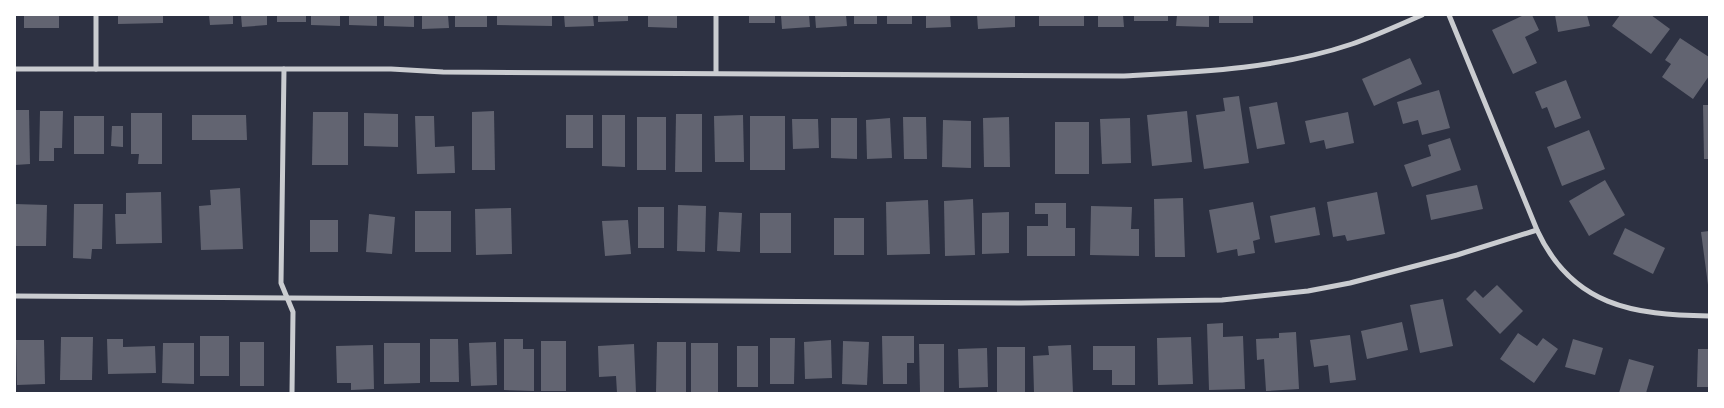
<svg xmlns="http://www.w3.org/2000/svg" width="1724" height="408" font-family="Helvetica,sans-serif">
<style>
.building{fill:#626471}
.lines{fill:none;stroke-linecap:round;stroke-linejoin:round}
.minor{stroke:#caccd0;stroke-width:5}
</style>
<rect width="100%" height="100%" fill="#2d3142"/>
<g class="building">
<rect x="24" y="15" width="35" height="13"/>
<polygon points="118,15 163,15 163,23 118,24"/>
<polygon points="209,15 233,15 233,24 210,25"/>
<polygon points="241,15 267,15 267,25 242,27"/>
<rect x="277" y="15" width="29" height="7"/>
<polygon points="311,15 340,15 340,26 311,25"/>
<polygon points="349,15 377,15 377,26 349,25"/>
<polygon points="384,15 414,15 414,27 384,26"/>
<polygon points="422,15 448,15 449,28 422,29"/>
<rect x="455" y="15" width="32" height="12"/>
<polygon points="497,15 552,15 552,26 497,25"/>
<polygon points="564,15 593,15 594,26 565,27"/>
<polygon points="598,15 628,15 628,21 598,22"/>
<polygon points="648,15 677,15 677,28 648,27"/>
<rect x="749" y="15" width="26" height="8"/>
<polygon points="781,15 809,15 810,27 782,29"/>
<polygon points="815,15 846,15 847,26 816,28"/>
<rect x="854" y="15" width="23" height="9"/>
<rect x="887" y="15" width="25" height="9"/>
<polygon points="926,15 950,15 951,27 926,28"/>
<polygon points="977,15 1015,15 1015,27 978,29"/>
<rect x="1039" y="15" width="45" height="11"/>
<polygon points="1098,15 1123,15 1124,27 1098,27"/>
<rect x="1134" y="15" width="34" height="6"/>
<polygon points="1177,15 1209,15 1209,27 1176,26"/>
<rect x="1219" y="15" width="34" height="8"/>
<polygon points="1524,15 1532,15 1539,30 1525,37 1537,63 1513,74 1492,30"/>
<polygon points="1555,15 1587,15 1590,26 1558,32"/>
<polygon points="1620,15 1651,15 1670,29 1651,54 1612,26"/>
<polygon points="1680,38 1709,57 1709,76 1693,99 1662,77 1671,64 1665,60"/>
<polygon points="1410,58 1422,84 1374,106 1362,79"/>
<polygon points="1566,80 1581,118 1555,128 1547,107 1542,109 1535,92"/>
<polygon points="1439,90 1450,128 1422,135 1418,120 1403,124 1397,102"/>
<polygon points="1239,96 1249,163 1204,169 1196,115 1225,111 1223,98"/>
<polygon points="1277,102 1285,144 1257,149 1249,107"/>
<polygon points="1703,105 1709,105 1709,159 1704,159"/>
<polygon points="15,110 29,110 30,164 15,165"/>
<polygon points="40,111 63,111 62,148 54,148 54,161 39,161"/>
<polygon points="494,111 495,170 472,170 472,112"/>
<polygon points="1187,111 1192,162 1152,166 1147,115"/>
<polygon points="313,112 348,112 348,165 312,165"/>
<polygon points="1348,112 1354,143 1326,149 1324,140 1310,143 1305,121"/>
<polygon points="131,113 162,113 162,164 138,164 139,154 131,154"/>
<polygon points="364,113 398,114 398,147 364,146"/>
<polygon points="676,114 702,114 702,172 675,172"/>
<polygon points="192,115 246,115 247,140 192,140"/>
<rect x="566" y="115" width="27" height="33"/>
<polygon points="602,115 625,115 625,167 602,166"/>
<polygon points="743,115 744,162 715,162 714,116"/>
<rect x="74" y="116" width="30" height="38"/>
<polygon points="415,116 434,116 435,147 454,146 455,173 417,174"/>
<rect x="750" y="116" width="35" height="54"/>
<rect x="637" y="117" width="29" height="53"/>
<polygon points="903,117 926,117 927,159 904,159"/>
<polygon points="1009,117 1010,167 984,167 983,118"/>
<polygon points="831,118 857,118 857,159 831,158"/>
<polygon points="890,118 892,158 867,159 866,120"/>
<polygon points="1130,118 1131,163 1102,164 1100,119"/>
<polygon points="792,119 818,119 819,148 793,149"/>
<polygon points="943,120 971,121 971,168 942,167"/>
<rect x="1055" y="122" width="34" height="52"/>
<polygon points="112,126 123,126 123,147 111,146"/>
<polygon points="1589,130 1605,169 1562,186 1547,147"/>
<polygon points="1450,138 1461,170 1412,187 1404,165 1431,156 1428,145"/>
<polygon points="1605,180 1625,215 1589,236 1569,201"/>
<polygon points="1477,185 1483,209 1431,220 1426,195"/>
<polygon points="240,188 243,249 201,250 199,206 211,205 210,190"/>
<polygon points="161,192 162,243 116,244 115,214 126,214 126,193"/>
<polygon points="1377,192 1385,234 1347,241 1345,235 1333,237 1327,202"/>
<polygon points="1183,198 1185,257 1155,257 1154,199"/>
<polygon points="973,199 975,255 945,256 944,201"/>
<polygon points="928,200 930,254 887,255 886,202"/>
<polygon points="1253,202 1260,239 1253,241 1255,253 1238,256 1237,249 1217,253 1209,210"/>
<polygon points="1035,203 1066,203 1066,228 1075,228 1075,256 1027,256 1027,226 1048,226 1048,214 1035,214"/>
<polygon points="15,204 47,205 46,246 15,246"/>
<polygon points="74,204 103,204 102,249 92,249 91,259 73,258"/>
<polygon points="678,205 706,206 705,252 677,251"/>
<polygon points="1091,206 1132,207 1131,229 1139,229 1139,256 1090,255"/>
<rect x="638" y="207" width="26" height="41"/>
<polygon points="1315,207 1320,235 1275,243 1270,216"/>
<polygon points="511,208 512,254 476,255 475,209"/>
<rect x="415" y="211" width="36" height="41"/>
<polygon points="719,212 742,213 740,252 717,251"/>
<polygon points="1009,212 1009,253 982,254 982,213"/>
<rect x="760" y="213" width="31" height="40"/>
<polygon points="369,214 395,217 392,254 366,252"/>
<rect x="834" y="218" width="30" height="37"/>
<rect x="310" y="220" width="28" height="32"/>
<polygon points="628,220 631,254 605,256 602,221"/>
<polygon points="1625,228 1665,248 1653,274 1613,254"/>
<polygon points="1709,231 1709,285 1708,285 1701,232"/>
<polygon points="1497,285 1523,311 1500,334 1466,299 1475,290 1483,298"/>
<polygon points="1443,299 1453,346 1420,353 1410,305"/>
<polygon points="1402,322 1408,350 1367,359 1361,331"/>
<polygon points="1223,323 1223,337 1243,336 1245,389 1209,390 1207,324"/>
<polygon points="1296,332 1299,389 1266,391 1264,359 1257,360 1256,339 1279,338 1279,333"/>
<polygon points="1518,333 1537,346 1543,338 1558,349 1534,383 1500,359"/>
<polygon points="1350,335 1356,380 1330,383 1328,365 1314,367 1310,340"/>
<rect x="200" y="336" width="29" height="40"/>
<polygon points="882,336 914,336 914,363 907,363 907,384 883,384"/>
<polygon points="61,337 93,337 92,380 60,380"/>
<polygon points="1191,337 1193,384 1158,385 1157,338"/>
<polygon points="770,338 795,338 794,384 770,384"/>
<polygon points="107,339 123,339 123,347 155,346 156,373 108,374"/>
<polygon points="430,339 458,339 459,382 430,382"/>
<polygon points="504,339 523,339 523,349 534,349 534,391 504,390"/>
<polygon points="1573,339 1603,348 1595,375 1565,367"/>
<polygon points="16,340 44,340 45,384 17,385"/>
<polygon points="831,340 832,378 805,379 804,342"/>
<rect x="541" y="341" width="25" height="50"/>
<polygon points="843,341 869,342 867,385 842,384"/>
<rect x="240" y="342" width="24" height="44"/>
<polygon points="496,342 497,385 471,386 469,343"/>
<polygon points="657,342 686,342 686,393 656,393"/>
<polygon points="163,343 194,343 194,384 162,383"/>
<polygon points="384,343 420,343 420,383 384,384"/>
<rect x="691" y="343" width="27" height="50"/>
<polygon points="634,344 636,393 617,393 616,376 599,377 598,346"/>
<polygon points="919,344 944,344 944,392 920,392"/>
<polygon points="373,345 374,389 351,390 351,383 337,383 336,346"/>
<polygon points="1071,345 1073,393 1034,393 1033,356 1049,355 1048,346"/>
<rect x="737" y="346" width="21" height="41"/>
<polygon points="1093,346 1135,346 1135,385 1112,385 1112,370 1093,370"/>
<rect x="997" y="347" width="28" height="46"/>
<polygon points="987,348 988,387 959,388 958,349"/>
<polygon points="1698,349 1709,349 1709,387 1697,387"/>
<polygon points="1629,359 1654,366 1646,393 1619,393"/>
</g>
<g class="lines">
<g class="minor">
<polyline points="96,15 96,69"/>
<path d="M1449 15 1537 230C1572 306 1633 315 1709 316"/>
<path d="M15 69H391L443 72 1122 76C1199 72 1278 69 1352 44 1375 36 1399 25 1422 15"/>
<polyline points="284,69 281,283 293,312 292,393"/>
<polyline points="716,73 716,15"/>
<polyline points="15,296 1021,303 1222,300 1308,291 1350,283 1457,255 1537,230"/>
</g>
</g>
<rect width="1724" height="408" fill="none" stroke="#ffffff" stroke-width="32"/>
</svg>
